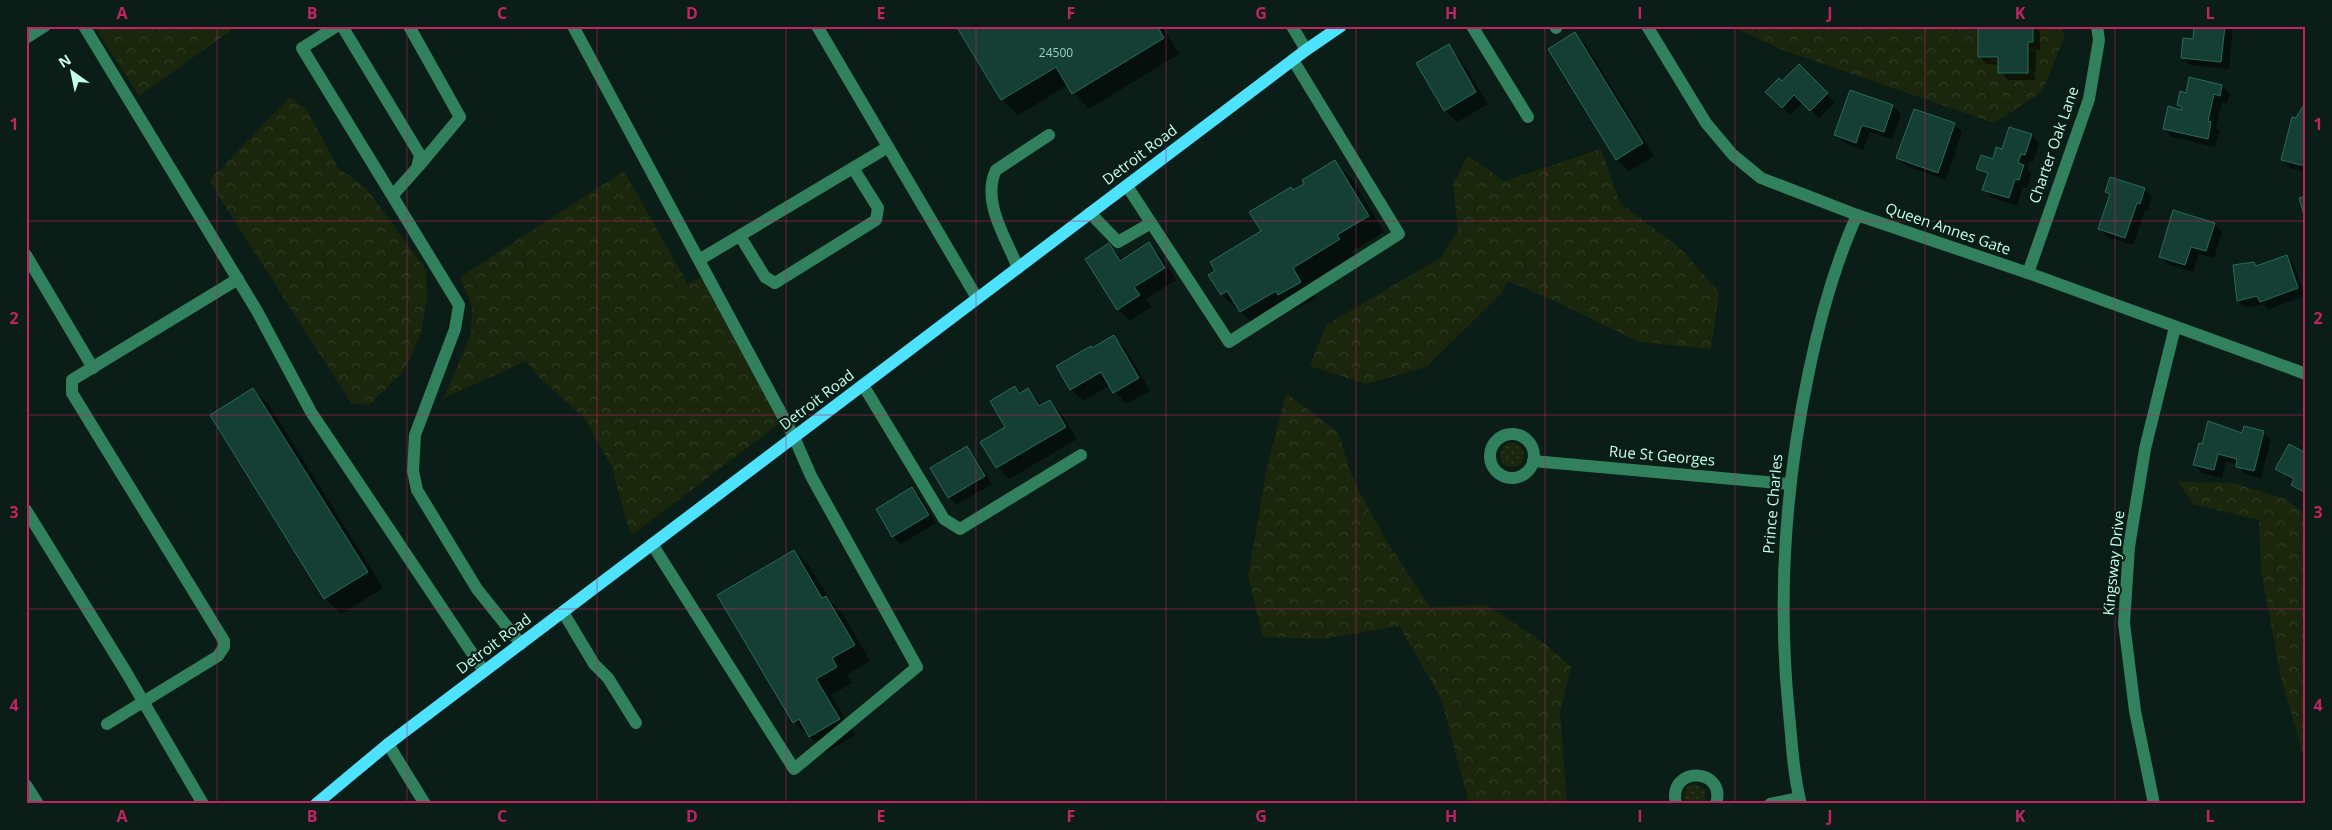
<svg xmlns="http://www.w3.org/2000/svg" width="2332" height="830" font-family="'Open Sans',sans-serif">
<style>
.forest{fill:url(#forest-crowns)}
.garden{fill:url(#garden-dots)}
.shadow{fill:#0007}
.building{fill:#153f34;stroke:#256d59}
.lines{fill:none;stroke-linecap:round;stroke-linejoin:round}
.minor{stroke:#31805e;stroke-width:12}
.major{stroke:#4de3ff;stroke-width:12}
.grid{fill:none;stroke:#c22462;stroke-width:1;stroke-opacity:0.55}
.labels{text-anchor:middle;stroke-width:4.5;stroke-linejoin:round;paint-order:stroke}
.number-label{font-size:12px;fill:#9acfbd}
.street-label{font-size:15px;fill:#c6ffeb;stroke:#0a1d17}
.neatline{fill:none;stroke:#c22462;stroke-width:2}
.grid-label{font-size:16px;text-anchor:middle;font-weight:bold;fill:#c22462}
</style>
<defs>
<pattern id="forest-crowns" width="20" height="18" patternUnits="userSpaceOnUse" patternTransform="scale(1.25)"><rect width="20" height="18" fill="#1a270d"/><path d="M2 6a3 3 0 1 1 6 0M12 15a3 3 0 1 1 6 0" fill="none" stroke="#2f3d25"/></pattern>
<pattern id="garden-dots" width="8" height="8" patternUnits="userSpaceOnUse" patternTransform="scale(1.25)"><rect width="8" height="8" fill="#1a270d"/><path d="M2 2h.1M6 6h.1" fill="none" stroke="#2f3d25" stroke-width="1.8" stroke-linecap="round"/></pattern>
</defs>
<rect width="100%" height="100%" fill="#0a1d17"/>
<g class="forest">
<polygon points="94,26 237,26 139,96"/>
<polygon points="1730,26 2061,26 2065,36 2042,92 1994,123 1783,50"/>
<polygon points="290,97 307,110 338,168 366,188 426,270 427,299 420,336 404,371 369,405 351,403 209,181"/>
<polygon points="1601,149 1620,203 1681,249 1719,292 1711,349 1639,342 1561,304 1508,281 1501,294 1426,367 1366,384 1310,366 1326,325 1440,258 1458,231 1453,183 1468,156 1504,181"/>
<polygon points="624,171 688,284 707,274 785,419 632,535 625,517 612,467 584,418 540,378 526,361 444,398 471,333 472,307 460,277"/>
<polygon points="1286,393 1338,432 1353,480 1386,540 1430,607 1487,605 1544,643 1571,667 1560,712 1567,804 1469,804 1441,698 1399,626 1324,639 1263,637 1248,576 1267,467"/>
<polygon points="2178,482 2234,483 2285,499 2306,514 2306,764 2281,678 2261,571 2259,520 2193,504"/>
</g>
<g class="garden">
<circle cx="1512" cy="455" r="12"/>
<path d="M1697 784 1706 791 1705 803 1686 804C1680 794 1686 784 1697 784Z"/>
</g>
<g class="shadow">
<polygon points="958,26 1162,26 1179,54 1089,109 1068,85 1018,115 1002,100"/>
<polygon points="1997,26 2035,26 2040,32 2040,50 2036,50 2035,80 2008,80 2000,72 2000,65 1987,64 1979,56"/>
<polygon points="2194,26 2233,26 2229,69 2190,65 2182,57 2194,40"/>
<polygon points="1575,34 1587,46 1654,156 1629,171 1617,159"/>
<polygon points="1448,46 1460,58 1488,104 1457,122 1445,110"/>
<polygon points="1799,66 1835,102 1819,118 1803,102 1790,115 1767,92 1782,83"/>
<polygon points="2222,86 2230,94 2227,103 2222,102 2216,128 2219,131 2215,147 2172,137 2164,129 2184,112 2178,105"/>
<polygon points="2306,103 2306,172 2290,168 2282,160 2296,119"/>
<polygon points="1893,106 1901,114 1892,139 1870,132 1863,150 1843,142 1835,134"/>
<polygon points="1954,124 1962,132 1946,180 1906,166 1898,158"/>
<polygon points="2031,135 2039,143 2033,162 2029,161 2027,169 2031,174 2027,188 2023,186 2017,206 1991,197 1984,189 1987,177 1978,169 1993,160 2003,151"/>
<polygon points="1335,162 1351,178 1384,232 1352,251 1355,256 1308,284 1316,298 1295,310 1291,306 1257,327 1222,295 1210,275 1262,231 1294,191"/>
<polygon points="2144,189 2152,197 2148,211 2145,210 2133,245 2107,237 2099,229 2110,196 2107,192"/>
<polygon points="2214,224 2222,232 2214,258 2199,254 2193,272 2168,264 2160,256"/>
<polygon points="1149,244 1161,256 1176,280 1146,299 1151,307 1130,321 1118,309 1109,245 1123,260"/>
<polygon points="2286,257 2294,265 2305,296 2269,309 2263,304 2246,308 2238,300 2253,263 2257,266"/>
<polygon points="1114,337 1126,349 1150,391 1126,404 1110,385 1083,401 1071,389"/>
<polygon points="1015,388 1021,394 1028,390 1043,406 1049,401 1061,413 1077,439 1009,479 997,467"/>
<polygon points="253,389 269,405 383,588 341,614 325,598 211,415"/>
<polygon points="2263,432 2271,440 2261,478 2245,474 2237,464 2226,461 2222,478 2202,473 2194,465 2242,434"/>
<polygon points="967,448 975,456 992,484 956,505 949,497"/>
<polygon points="2306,454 2306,496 2292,485 2294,482 2277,468"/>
<polygon points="912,488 920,496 936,523 901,544 893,536"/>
<polygon points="794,551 810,567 830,601 842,613 870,661 847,675 852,683 831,695 855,735 826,752 794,722"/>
</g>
<g class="building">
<polygon points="956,26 1157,26 1164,38 1072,94 1056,67 1001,100"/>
<polygon points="1978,26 2033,26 2033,42 2028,42 2028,73 1998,73 1998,57 1978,57"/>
<polygon points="2194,26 2225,26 2221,62 2181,58 2183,38 2193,39"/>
<polygon points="1575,32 1643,143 1616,160 1548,49"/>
<polygon points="1449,44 1476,92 1444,111 1416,63"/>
<polygon points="1799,64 1828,93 1810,111 1794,95 1782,108 1765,92 1779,78 1782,81"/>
<polygon points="2189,77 2222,85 2220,96 2214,94 2208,121 2211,122 2208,139 2163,129 2168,106 2181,110 2182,107 2177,105 2180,91 2186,93"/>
<polygon points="1850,90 1893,105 1884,132 1862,125 1856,143 1834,135"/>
<polygon points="2306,101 2306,163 2305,166 2281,160 2292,117 2296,118"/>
<polygon points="1914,109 1955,123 1938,173 1896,158"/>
<polygon points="2009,127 2032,134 2025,155 2021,154 2018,163 2024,165 2019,180 2015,179 2009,198 1982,190 1988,173 1976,169 1981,155 1993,159 1996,147 2002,149"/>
<polygon points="1335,160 1369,216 1337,235 1340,239 1293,268 1301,282 1278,295 1276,291 1240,312 1227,291 1221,295 1208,275 1215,271 1210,262 1261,231 1249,212 1291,187 1293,190 1304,184 1302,180"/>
<polygon points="2110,177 2145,188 2140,204 2137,203 2125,238 2098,229 2110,194 2105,192"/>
<polygon points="2306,196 2306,222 2299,198"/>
<polygon points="2173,210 2215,223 2206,251 2191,247 2185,265 2159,257"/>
<polygon points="1149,242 1165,268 1134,287 1140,295 1117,310 1085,259 1109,243 1120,261"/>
<polygon points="2287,255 2298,288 2260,302 2257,296 2237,301 2233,265 2254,262 2256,266"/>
<polygon points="1114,335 1139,378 1113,393 1101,372 1070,390 1056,366 1091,346 1092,348"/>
<polygon points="1015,386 1019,394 1028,388 1039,406 1050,400 1066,427 996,468 980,442 1005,427 990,401"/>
<polygon points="253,388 368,572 324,599 210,415"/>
<polygon points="2208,421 2242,433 2244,426 2264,431 2254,471 2236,467 2237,459 2218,454 2214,470 2193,465 2199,443 2202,444"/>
<polygon points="2289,444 2306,453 2306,493 2291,485 2294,479 2275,469"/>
<polygon points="967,446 985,476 948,498 930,468"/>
<polygon points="912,487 929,515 892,537 876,509"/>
<polygon points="794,550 822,598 826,596 855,645 832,658 837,667 816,679 840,719 809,737 799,719 793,723 717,595"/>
</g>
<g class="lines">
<g class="minor">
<polyline points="84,26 257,311 311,412 484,671"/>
<polyline points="337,26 302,48 459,305 455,329 415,435 413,471 417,490 477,589 521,644"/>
<polyline points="342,26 420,155 417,168 393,195"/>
<polyline points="409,26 460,117 419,166"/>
<polyline points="573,26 794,437 811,476 917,667 794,769 652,544"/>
<polyline points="817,26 977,298"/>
<polyline points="1292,26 1306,50"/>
<polyline points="1472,26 1528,117"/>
<polyline points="1555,26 1556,28"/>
<polyline points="1647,26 1706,123 1733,155 1761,178 1857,215 2028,273 2306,374"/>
<polyline points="26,38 45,26"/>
<polyline points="1127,186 1229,342 1399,234 1293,60"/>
<polyline points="1090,213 1118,242 1151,223"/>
<polyline points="740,236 765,277 775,283 876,220 878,208 853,168"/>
<polyline points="26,255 93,368"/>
<polyline points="699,260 888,147"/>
<path d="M1018 268C1006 238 981 201 996 170L1049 135"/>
<polyline points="2028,273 2089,99 2099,40 2097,26"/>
<polyline points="863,385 944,519 960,529 1081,455"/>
<circle cx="1512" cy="456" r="22"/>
<polyline points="1533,461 1789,484"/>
<polyline points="26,510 126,672 203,804"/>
<polyline points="563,612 594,664 608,678 636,723"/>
<polyline points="107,724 218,656 224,647 224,641 72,393 72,380 238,279"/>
<polyline points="388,744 425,804"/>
<polyline points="26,785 38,804"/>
<path d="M1676 804C1667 765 1727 767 1716 804"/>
<polyline points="1770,804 1799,798"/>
<path d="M1801 804C1793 775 1792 743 1789 714 1777 597 1785 485 1809 371 1820 318 1835 264 1857 215"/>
<polyline points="2154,804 2135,711 2124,623 2129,547 2145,449 2175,327"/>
</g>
<polyline class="major" points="316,804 388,744 1306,50 1341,26"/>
</g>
<path class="grid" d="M217 26V804M407 26V804M597 26V804M786 26V804M976 26V804M1166 26V804M1356 26V804M1545 26V804M1735 26V804M1925 26V804M2115 26V804M26 221H2306M26 415H2306M26 609H2306"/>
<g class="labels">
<g class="number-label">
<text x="1056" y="57">24500</text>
</g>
<g class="street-label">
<text transform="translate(2054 145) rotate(-71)" y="5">Charter Oak Lane</text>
<text transform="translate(1140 155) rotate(-37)" y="5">Detroit Road</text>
<text transform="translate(1948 229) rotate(19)" y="5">Queen Annes Gate</text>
<text transform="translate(817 400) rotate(-37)" y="5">Detroit Road</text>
<text transform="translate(1662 456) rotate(5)" y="5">Rue St Georges</text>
<text transform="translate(1773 504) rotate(-85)" y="5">Prince Charles</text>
<text transform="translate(2114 563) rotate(-84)" y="5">Kingsway Drive</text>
<text transform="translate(494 644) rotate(-37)" y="5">Detroit Road</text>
</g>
</g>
<rect width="2332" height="830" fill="none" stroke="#0a1d17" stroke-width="55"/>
<g transform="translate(72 72) rotate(327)" stroke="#0a1d17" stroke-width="4" paint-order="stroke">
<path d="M0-4L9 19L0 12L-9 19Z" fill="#c6ffeb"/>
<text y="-8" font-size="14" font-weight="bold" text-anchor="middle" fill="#c6ffeb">N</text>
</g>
<rect x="28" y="28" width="2276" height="774" class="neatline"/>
<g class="grid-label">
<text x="122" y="19">A</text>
<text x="312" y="19">B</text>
<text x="502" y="19">C</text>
<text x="692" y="19">D</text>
<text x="881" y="19">E</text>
<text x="1071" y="19">F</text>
<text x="1261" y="19">G</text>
<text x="1451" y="19">H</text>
<text x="1640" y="19">I</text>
<text x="1830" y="19">J</text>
<text x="2020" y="19">K</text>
<text x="2210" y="19">L</text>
<text x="14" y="130">1</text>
<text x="2318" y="130">1</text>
<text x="14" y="324">2</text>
<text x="2318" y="324">2</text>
<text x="14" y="518">3</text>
<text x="2318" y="518">3</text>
<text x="14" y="711">4</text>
<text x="2318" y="711">4</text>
<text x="122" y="822">A</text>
<text x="312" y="822">B</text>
<text x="502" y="822">C</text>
<text x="692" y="822">D</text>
<text x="881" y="822">E</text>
<text x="1071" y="822">F</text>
<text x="1261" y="822">G</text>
<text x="1451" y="822">H</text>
<text x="1640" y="822">I</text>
<text x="1830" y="822">J</text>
<text x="2020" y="822">K</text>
<text x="2210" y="822">L</text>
</g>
</svg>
